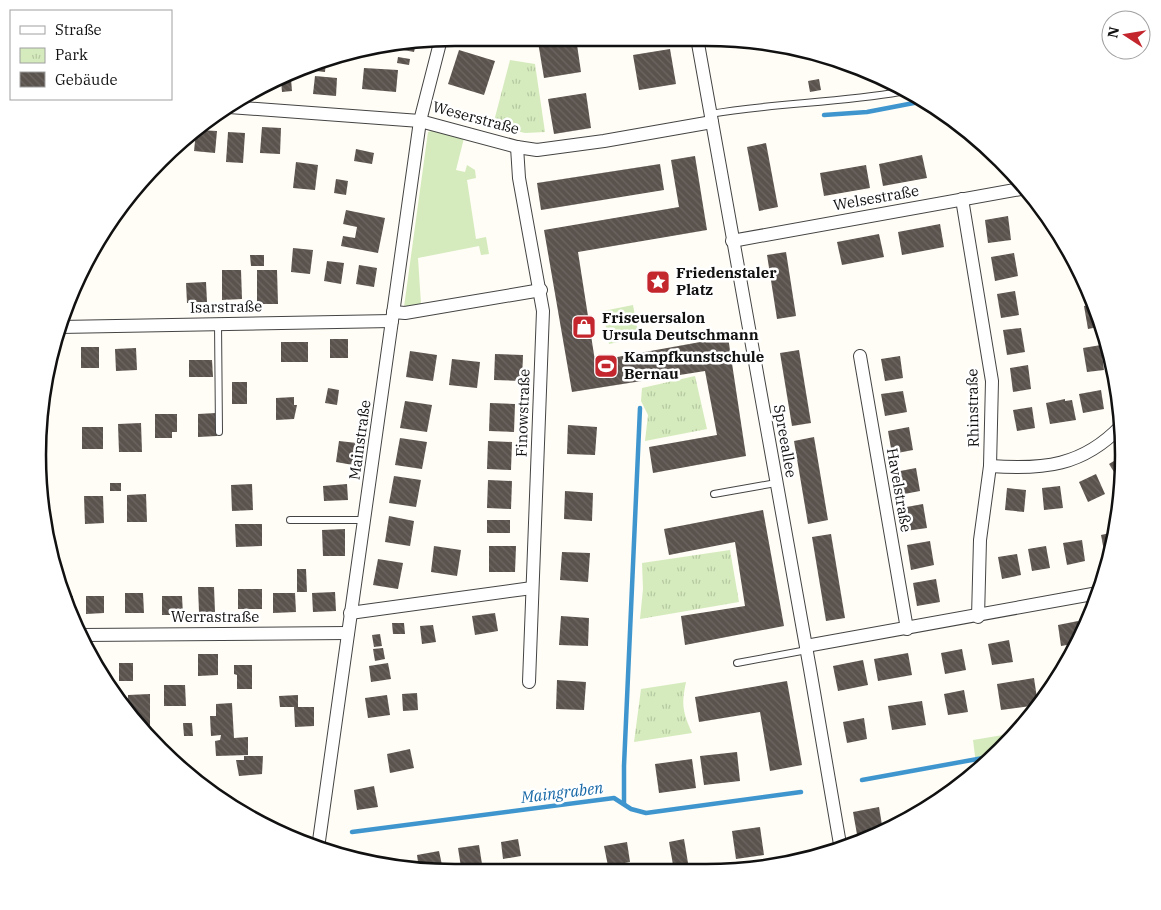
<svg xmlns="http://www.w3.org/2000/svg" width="1161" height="910" font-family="'IBM Plex Serif',serif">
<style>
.grass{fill:#d5ebbd}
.park{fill:url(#park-tufts)}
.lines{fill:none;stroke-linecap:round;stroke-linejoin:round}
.stream{stroke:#3f96cf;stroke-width:4.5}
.building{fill:url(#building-back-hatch)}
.lane-casing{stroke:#444;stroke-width:8}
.street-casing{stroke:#444;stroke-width:14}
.lane{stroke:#fff;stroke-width:6}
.street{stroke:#fff;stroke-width:12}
.labels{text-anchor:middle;stroke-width:5;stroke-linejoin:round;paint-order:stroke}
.street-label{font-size:15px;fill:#111;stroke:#fff}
.poi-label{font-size:15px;font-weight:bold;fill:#111;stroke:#fff;text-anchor:start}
.water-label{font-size:16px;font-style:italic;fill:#1768a6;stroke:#fff}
.rim{fill:none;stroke:#111;stroke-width:2.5}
</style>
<defs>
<pattern id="park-tufts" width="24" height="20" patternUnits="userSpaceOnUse" patternTransform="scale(1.25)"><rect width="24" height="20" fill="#d5ebbd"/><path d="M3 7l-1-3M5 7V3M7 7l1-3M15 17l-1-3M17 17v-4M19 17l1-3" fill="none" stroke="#b6c8a1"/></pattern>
<pattern id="building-back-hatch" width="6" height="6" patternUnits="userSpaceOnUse" patternTransform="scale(1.25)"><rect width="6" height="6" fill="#5a524d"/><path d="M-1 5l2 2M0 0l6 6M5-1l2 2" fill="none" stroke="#6d6662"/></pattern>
</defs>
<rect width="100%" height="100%" fill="#fffdf5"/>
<g class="grass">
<polygon points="434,130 464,138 456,170 465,172 467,165 475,170 476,178 467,180 476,239 486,237 489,254 481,255 479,246 418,258 421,304 404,307 428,132"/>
<polygon points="633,305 639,338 609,344 603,311"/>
<polygon points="1015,733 981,769 977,772 973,740"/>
</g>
<g class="park">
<polygon points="510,60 535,64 545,132 525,133 493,125"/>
<polygon points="695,376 707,429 645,441 648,415 641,401 642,388"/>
<polygon points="730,550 739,602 640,619 643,589 642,563"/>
<path d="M686 682C681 705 683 712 692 733L634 742 641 689Z"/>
</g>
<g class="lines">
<g class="stream">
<polyline points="824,115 867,112 919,102"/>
<polyline points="862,780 994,756"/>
<polyline points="624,804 624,766 640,408"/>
<polyline points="352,832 614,798 631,809 646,813 801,792"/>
</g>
</g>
<g class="building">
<polygon points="566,38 576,38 581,72 544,78 538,42"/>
<polygon points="416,43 414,52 398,49 399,45"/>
<polygon points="670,49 676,84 639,90 633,55"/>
<polygon points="459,50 495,61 484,95 448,84"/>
<polygon points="398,57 410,59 409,65 397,63"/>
<polygon points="326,60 325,72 316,71 316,64"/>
<polygon points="364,68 398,70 396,92 362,89"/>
<polygon points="315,76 337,78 336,96 313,94"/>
<polygon points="291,79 292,91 282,92 281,80"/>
<polygon points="819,79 821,90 810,92 808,81"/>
<polygon points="586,93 591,128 554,134 548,99"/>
<polygon points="262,127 281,128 280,154 260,153"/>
<polygon points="199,130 217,131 215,153 194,151 196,132"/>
<polygon points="228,132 245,133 243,163 226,162"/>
<polygon points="766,143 778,207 759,211 747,147"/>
<polygon points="356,149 374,153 372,164 354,161"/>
<polygon points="922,155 927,178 883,186 879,164"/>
<polygon points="695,156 707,230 578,252 595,361 728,337 746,456 653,473 649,447 717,435 705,371 572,392 544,230 679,207 671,160"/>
<polygon points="296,162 318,165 315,190 293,188"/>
<polygon points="660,164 664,190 541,210 537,183"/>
<polygon points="866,165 870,188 824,196 820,173"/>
<polygon points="336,179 348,181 346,195 334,193"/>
<polygon points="346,210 385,218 378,253 341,246 343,236 355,238 357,227 343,224"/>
<polygon points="1008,216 1011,240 988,243 985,220"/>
<polygon points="940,224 944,247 902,255 898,232"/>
<polygon points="879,234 884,257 842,265 837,242"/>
<polygon points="293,248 313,250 310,274 291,272"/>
<polygon points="786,252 796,316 777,319 767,255"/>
<polygon points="1014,253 1018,276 995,281 991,257"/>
<polygon points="250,255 264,255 264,266 251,266"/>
<polygon points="327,261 344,263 341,284 324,281"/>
<polygon points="359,265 377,268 374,287 356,284"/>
<polygon points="222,270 241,270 242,299 222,300"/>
<polygon points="257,270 277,270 278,304 257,304"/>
<polygon points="1078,270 1080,274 1085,285 1080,286"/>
<polygon points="206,282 207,302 187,303 186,283"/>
<polygon points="1015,291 1019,315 1001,318 997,294"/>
<polygon points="1094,304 1103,326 1088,329 1084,306"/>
<polygon points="1021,328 1025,352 1007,355 1003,330"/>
<rect x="330" y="339" width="18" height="19"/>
<rect x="281" y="342" width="27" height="20"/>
<polygon points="1101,345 1104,370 1087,372 1083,348"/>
<rect x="81" y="347" width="18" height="21"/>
<polygon points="136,348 137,370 116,371 115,349"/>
<polygon points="799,350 811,423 792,426 780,353"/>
<polygon points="410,351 437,355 433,381 406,377"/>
<polygon points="495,354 523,355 522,381 494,380"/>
<polygon points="900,356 903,378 885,381 881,359"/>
<polygon points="452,359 480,362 477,388 449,385"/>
<polygon points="189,360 212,360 213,377 189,377"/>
<polygon points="1028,365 1031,389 1013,392 1010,368"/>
<rect x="232" y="382" width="15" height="22"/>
<polygon points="328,388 339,390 337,405 325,403"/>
<polygon points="1101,390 1104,409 1083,413 1079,394"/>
<polygon points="903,391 907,412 885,416 881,394"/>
<polygon points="294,397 294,405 297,405 294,419 276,420 276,398"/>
<polygon points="1065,399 1065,401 1072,400 1076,420 1050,424 1046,403"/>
<polygon points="405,401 432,405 427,432 400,428"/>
<polygon points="490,403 515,404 514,432 489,431"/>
<polygon points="1032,407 1035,428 1017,431 1013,410"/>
<polygon points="216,413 217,436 198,437 198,414"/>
<polygon points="155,414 177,414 177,432 172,432 172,438 155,438"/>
<polygon points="141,423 142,452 119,452 118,424"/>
<polygon points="568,425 597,427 595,455 567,454"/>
<rect x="82" y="427" width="21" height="22"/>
<polygon points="909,427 913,450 892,454 888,431"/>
<polygon points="814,437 828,520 808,524 794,441"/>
<polygon points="400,438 427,442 422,469 395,465"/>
<polygon points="339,441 357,443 353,465 336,462"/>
<polygon points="488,441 512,442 511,470 487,469"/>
<polygon points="1122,456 1123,482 1121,483 1109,464"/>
<polygon points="916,468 920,491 899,495 895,472"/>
<polygon points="1096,474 1105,494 1088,502 1079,482"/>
<polygon points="394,476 421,480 416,507 389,503"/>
<polygon points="488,480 512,481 511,509 487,508"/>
<rect x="110" y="483" width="11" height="8"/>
<polygon points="252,484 253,510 232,511 231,485"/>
<polygon points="347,484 348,500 324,501 323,486"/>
<polygon points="1060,486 1063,508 1044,510 1042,488"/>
<polygon points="1007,488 1026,490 1024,512 1005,510"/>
<polygon points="565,491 593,493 592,521 564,519"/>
<polygon points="146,494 147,522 127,522 127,495"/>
<polygon points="84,496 103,496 104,523 85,524"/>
<polygon points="923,504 927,528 905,531 901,508"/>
<polygon points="763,510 784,626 685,645 681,616 745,606 735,542 669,555 664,529"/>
<polygon points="389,516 414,521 410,546 385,542"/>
<rect x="487" y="520" width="23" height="13"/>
<polygon points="235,524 262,524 262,546 236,547"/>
<polygon points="345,529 345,556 323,556 322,530"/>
<polygon points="1114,532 1111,555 1105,556 1101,535"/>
<polygon points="831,534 845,618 826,621 812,537"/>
<polygon points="49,540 56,540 57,550 50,551"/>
<polygon points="1082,540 1085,561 1067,565 1063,543"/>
<polygon points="930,541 934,565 911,570 907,545"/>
<polygon points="434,546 461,550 457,576 431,572"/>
<polygon points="489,546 516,546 515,572 489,572"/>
<polygon points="1046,546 1050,568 1032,571 1028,549"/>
<polygon points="562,552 590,553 588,582 560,580"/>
<polygon points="1017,554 1021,575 1002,579 998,557"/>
<polygon points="378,559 403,563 398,589 373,585"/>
<polygon points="297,569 306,569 307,592 297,592"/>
<polygon points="936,579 940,602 917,606 913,583"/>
<polygon points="198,587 214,587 215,612 199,612"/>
<rect x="238" y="589" width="24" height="20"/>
<polygon points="335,592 336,611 313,612 312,593"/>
<polygon points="125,593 143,593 144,613 125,613"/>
<polygon points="273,593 295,593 296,612 273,613"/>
<polygon points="66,596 73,596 73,614"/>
<polygon points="86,596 104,596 104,613 86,614"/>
<polygon points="162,596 182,596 183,615 162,615"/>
<polygon points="495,613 498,631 475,635 472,616"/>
<polygon points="561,616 589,618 588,646 559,645"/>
<polygon points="1078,621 1081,638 1078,643 1061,646 1058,625"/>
<polygon points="392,623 404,623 405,634 393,634"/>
<polygon points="433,625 436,642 422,644 420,626"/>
<polygon points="380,634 382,646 374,647 372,635"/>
<polygon points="1009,640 1013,662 992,665 988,644"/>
<polygon points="383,648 385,659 375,661 373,649"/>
<polygon points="962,649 966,670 945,674 941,653"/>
<polygon points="908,653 912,675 878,681 874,659"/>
<polygon points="198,654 218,654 218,675 198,676"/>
<polygon points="863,660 868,685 838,691 833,666"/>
<rect x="119" y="663" width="14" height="18"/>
<polygon points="388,663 391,679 371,682 369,666"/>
<polygon points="234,665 252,665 252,689 237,689 237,675 234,674"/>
<polygon points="1034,678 1038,705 1001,710 997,684"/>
<polygon points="557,680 586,682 584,710 556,709"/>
<polygon points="787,681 802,765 770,771 760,712 699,722 695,697"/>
<polygon points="164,685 185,685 186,706 164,706"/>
<polygon points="964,690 968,712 948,715 944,694"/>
<polygon points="417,693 418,710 403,711 402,694"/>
<polygon points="150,694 150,727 139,728 128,712 128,695"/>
<polygon points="298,695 298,707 314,707 314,726 295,727 294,707 280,707 279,696"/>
<polygon points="387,695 390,715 368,718 365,698"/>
<polygon points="922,701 926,725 892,730 888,706"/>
<polygon points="232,703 234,738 248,737 248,755 216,756 215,741 220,740 221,735 211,736 210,716 216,716 216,704"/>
<polygon points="864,718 867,739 847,743 843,722"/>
<polygon points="183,723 192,723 193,736 184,736"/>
<polygon points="410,749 414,768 390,773 387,754"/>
<polygon points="737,752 740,781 704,785 700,756"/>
<polygon points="244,756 263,756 262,774 239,776 236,760 244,760"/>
<polygon points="692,759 696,788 659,793 655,764"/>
<polygon points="374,786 378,807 357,810 354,790"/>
<polygon points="219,796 232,796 232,807 223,802"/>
<polygon points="930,806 915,816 909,819 907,810"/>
<polygon points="879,807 883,831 858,840 853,812"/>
<polygon points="760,827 764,855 736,859 732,831"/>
<polygon points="518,839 521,856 503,859 501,842"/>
<polygon points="684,839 688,863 673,865 669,842"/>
<polygon points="627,842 630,862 608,866 604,846"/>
<polygon points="479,845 482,864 461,867 458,848"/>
<polygon points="439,851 442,865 438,866 439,871 419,869 417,855"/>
<polygon points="724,863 725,872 707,872 706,866"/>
</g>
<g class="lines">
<g class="lane-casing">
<g id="lane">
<path d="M710 114C773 103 837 103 900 92"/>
<polyline points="218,323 219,432"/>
<polyline points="714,494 776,483"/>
<polyline points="290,520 365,520"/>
<polyline points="737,663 807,650"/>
</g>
</g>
<g class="street-casing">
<g id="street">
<polyline points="697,38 810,669 841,850"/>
<polyline points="229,107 420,121 517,147 537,150 604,141 712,122"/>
<polyline points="517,147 519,178 543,311 529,682"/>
<polyline points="962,199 992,381 990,466 980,540 978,617"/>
<polyline points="732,241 1026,188"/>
<polyline points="393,312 405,313 541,290"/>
<polyline points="60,327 392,321"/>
<polyline points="860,356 907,629"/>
<path d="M990 466C1043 470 1083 466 1121 426"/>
<polyline points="350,613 532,588"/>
<polyline points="81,635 348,633"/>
<polyline points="806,646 1098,593"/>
<polyline points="318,848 420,121 441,39"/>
</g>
</g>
<use href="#lane" class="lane"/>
<use href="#street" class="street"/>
</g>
<defs>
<g id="sight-square" transform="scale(1.25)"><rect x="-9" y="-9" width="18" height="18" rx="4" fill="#c4262e" stroke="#fff"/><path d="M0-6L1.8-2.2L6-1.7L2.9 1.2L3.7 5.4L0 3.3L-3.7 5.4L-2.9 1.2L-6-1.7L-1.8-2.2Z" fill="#fff"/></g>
<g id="shop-square" transform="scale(1.25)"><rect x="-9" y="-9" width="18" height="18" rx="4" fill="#c4262e" stroke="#fff"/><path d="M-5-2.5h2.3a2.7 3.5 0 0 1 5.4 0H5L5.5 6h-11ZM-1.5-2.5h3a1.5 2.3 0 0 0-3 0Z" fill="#fff"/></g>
<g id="stadium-square" transform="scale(1.25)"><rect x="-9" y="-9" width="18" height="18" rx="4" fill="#c4262e" stroke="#fff"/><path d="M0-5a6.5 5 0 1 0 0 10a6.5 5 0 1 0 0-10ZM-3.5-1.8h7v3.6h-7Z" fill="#fff"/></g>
</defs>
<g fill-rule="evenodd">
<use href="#sight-square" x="658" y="282"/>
<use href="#shop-square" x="584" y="327"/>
<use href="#stadium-square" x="606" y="366"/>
</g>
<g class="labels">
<g class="street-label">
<text transform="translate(476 118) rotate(15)" y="5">Weserstraße</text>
<text transform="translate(876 198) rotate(-10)" y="5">Welsestraße</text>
<text transform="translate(226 307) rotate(-1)" y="5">Isarstraße</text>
<text transform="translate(973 408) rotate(-91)" y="5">Rhinstraße</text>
<text transform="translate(523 413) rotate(-88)" y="5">Finowstraße</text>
<text transform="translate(360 440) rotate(-82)" y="5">Mainstraße</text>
<text transform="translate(785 441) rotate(80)" y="5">Spreeallee</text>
<text transform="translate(899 490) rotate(80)" y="5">Havelstraße</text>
<text x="215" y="622">Werrastraße</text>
</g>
<g class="poi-label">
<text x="676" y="278">Friedenstaler<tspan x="676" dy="17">Platz</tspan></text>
<text x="602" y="323">Friseuersalon<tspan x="602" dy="17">Ursula Deutschmann</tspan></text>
<text x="624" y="362">Kampfkunstschule<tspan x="624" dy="17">Bernau</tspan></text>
</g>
<g class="water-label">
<text transform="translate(562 792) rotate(-7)" y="6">Maingraben</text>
</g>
</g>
<path d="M0 0H1161V910H0ZM455 46H706A409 409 0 0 1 1115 455V455A409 409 0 0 1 706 864H455A409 409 0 0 1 46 455V455A409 409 0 0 1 455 46Z" fill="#fff" fill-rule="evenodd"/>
<path class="rim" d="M455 46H706A409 409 0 0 1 1115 455V455A409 409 0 0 1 706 864H455A409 409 0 0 1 46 455V455A409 409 0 0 1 455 46Z"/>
<rect x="10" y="10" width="162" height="90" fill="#ffffff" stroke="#a0a0a0"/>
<rect x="20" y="26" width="25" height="8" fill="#ffffff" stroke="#a0a0a0"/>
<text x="55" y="35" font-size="15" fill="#111111">Straße</text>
<rect x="20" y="48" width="25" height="15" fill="url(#park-tufts)" stroke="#a0a0a0"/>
<text x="55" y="60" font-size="15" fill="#111111">Park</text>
<rect x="20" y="72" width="25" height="15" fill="url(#building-back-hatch)" stroke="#a0a0a0"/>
<text x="55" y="85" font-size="15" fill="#111111">Gebäude</text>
<g transform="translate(1126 35) rotate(282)"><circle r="24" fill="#ffffff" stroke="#a0a0a0"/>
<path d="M0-4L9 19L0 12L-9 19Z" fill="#c4262e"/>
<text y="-8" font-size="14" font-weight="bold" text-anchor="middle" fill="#111111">N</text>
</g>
</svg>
